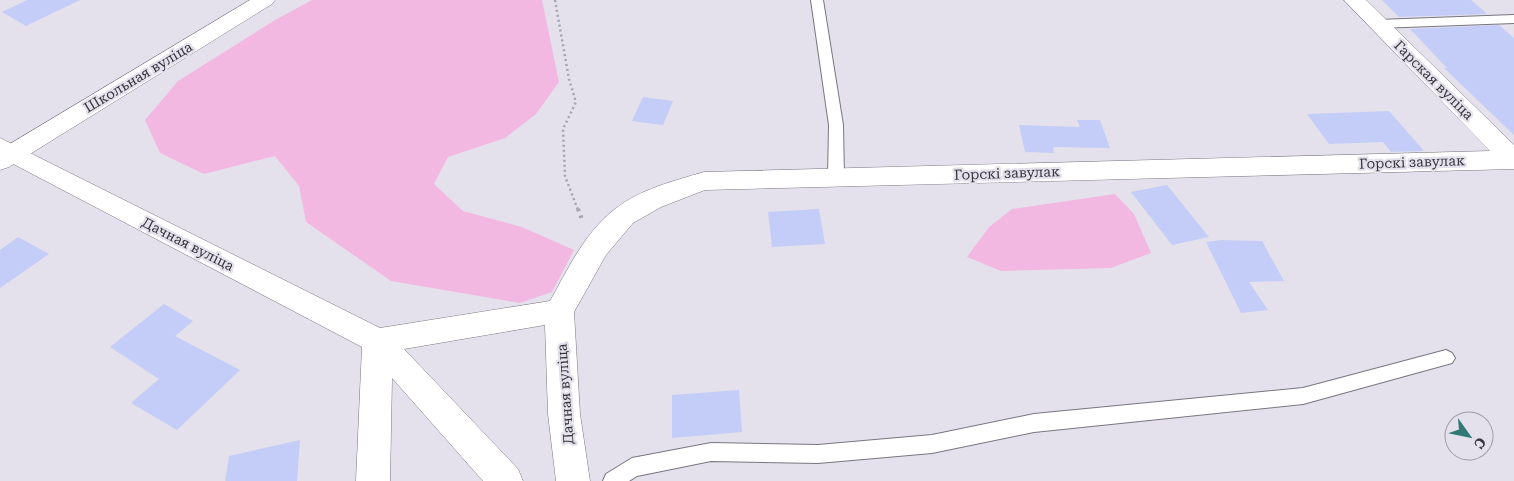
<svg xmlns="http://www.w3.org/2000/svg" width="1514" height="481" font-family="'Roboto Serif',serif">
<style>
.green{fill:#f3b8e1}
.building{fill:#c4cdf7}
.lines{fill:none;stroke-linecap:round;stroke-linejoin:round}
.service-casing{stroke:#787681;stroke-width:2}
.minor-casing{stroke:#787681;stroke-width:1}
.tertiary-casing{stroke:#787681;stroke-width:1}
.path-far1{stroke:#a6a3ad;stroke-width:2.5;stroke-dasharray:2 3;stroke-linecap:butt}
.path{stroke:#a6a3ad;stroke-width:4;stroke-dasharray:2.5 4.5;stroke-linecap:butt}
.service{fill:#fff;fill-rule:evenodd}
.minor{fill:#fff;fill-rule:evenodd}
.tertiary{fill:#fff;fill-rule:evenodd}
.labels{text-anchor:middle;stroke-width:4.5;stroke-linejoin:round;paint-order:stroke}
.street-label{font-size:14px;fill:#36353a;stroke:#e4e1ed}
</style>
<rect width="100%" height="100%" fill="#e4e1ed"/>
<g class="green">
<polygon points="312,0 542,0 559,82 536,114 505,138 448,157 434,184 463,211 522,227 574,250 552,292 520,303 391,281 306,222 299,186 275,156 204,174 160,153 145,120 178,81 275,20"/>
<polygon points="1115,194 1134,214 1151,253 1111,268 1001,271 967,257 989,227 1012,209"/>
</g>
<g class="building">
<polygon points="27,0 80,0 26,26 2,12"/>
<polygon points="1382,0 1471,0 1487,14 1399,17"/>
<polygon points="1499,25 1514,38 1514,135 1444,68 1447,68 1410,29"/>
<polygon points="643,97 673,101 663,125 632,121"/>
<polygon points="1389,111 1424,151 1391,152 1383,142 1329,144 1307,114"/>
<polygon points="1077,120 1100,120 1110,148 1053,147 1054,153 1025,152 1019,125 1080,127"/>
<polygon points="1167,185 1209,237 1172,245 1131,192"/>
<polygon points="819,209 825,244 772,247 768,212"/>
<polygon points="18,237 49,254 0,288 0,250"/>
<polygon points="1222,240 1262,241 1284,281 1249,282 1268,310 1241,313 1206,242"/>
<polygon points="164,304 193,321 175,336 240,370 177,430 131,403 159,379 110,347"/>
<polygon points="739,390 742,432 672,438 672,395"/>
<polygon points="300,440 297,481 225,481 229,456"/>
</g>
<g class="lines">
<g class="service-casing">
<g id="service">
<polygon points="811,0 823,0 843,125 844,177 841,181 831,181 828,177 829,125"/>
<polygon points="1514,15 1514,23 1378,28 1372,24 1378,20"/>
<polygon points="1446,350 1452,353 1455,358 1452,363 1303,404 1034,432 932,453 818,463 711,461 637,476 629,481 603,481 606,474 632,458 711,443 818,445 932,435 1034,414 1303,388"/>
</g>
</g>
<g class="minor-casing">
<path id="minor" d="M1344 0H1366L1514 145V169L705 190 661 207 633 223 606 255 574 312 580 414 590 481H556L548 414 545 325 404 349 518 469 523 481H483L392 378 390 481H356L362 347 0 157V138L380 328 550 301C568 269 585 232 615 209 640 189 674 181 704 172L1490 151Z"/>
</g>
<g class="tertiary-casing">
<polygon id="tertiary" points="250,0 275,0 272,4 9,167 0,170 0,150"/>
</g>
<polyline class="path-far1" points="555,0 569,79 576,102 563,129 565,176 578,210"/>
<polyline class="path" points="578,209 583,222"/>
<use href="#service" class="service"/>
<use href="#minor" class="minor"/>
<use href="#tertiary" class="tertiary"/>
</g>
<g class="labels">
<g class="street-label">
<text transform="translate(138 77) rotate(-31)" y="5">Школьная вуліца</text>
<text transform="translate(1434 80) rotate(45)" y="5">Гарская вуліца</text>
<text transform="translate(1412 162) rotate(-2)" y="5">Горскі завулак</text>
<text transform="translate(1007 173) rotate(-2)" y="5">Горскі завулак</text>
<text transform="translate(188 244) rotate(27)" y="5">Дачная вуліца</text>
<text transform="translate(565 394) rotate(-94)" y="5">Дачная вуліца</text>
</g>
</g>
<g transform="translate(1469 436) rotate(123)"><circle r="24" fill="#e4e1ed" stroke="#9e9ca5"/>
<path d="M0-4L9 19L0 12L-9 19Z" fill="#2f7876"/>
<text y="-8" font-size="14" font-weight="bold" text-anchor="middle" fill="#36353a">С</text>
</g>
</svg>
